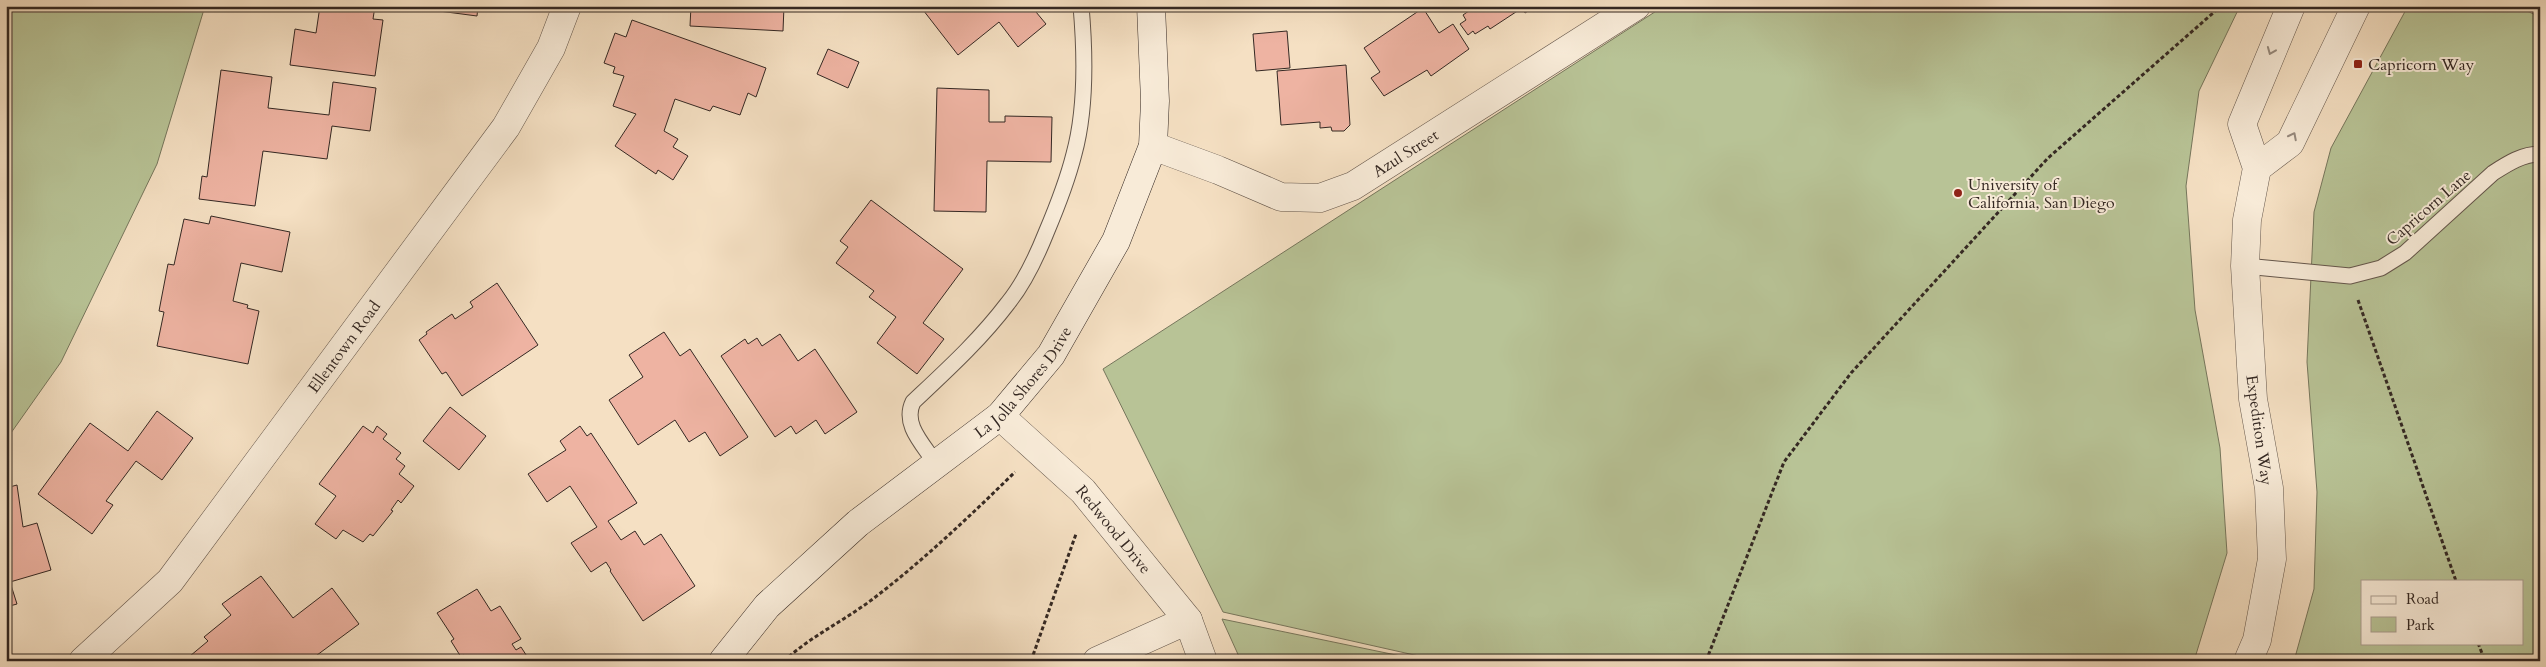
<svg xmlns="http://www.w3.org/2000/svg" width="2546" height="667" font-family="Cardo,serif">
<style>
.green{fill:#b8c396;stroke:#76765c;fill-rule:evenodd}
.building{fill:#eeb3a2;stroke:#342823}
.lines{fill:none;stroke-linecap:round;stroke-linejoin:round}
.service-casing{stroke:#64564b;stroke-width:17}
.minor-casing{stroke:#64564b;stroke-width:29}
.tertiary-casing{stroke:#64564b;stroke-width:29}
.secondary-casing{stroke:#342823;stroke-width:29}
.path{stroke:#342823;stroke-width:3;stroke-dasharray:4 2.5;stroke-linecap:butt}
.service{stroke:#f8ebd8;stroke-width:15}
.minor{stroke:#f8ebd8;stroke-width:28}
.tertiary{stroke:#f8ebd8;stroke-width:28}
.secondary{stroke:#f8ebd8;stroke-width:28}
.oneway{stroke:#968a7e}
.poi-dot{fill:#8f2418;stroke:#f8ebd8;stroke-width:2}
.labels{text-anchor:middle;stroke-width:4;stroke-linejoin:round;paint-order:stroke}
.poi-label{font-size:16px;fill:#342823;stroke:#f8ebd8;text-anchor:start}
.street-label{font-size:16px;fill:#342823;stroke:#f8ebd8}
</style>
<rect width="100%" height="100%" fill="#f5e0c3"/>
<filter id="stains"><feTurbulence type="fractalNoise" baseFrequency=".004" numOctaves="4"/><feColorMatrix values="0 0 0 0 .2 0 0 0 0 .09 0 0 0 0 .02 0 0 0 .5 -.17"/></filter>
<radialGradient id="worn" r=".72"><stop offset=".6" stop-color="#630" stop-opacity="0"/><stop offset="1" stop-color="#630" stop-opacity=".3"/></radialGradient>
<g class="green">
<polygon points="6,6 205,6 157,164 61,362 6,440"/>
<polygon points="1664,6 2240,6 2199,91 2186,186 2195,310 2220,448 2227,553 2194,661 1441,661 1223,612 1103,369"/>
<path d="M2408 6H2516L2540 17V661H2294L2314 589 2317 492 2307 362 2314 212 2331 148ZM2362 581H2522V643H2362Z"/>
<polygon points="1222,619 1425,661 1241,661"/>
</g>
<g class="building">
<polygon points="320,6 375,6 373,19 383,20 375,76 290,65 295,29 316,33"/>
<polygon points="439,6 478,6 477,16 439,11"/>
<polygon points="691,6 784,6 783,31 690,26"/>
<polygon points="920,6 1031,6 1046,24 1018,47 999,22 958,55"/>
<polygon points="1476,6 1536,6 1525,13 1522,8 1490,29 1488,26 1475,34 1473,31 1468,35 1460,24 1466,20 1463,15"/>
<polygon points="1423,8 1439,33 1453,24 1469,49 1431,76 1427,70 1384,96 1371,78 1380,72 1364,48"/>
<polygon points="632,20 766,68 756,97 748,93 740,115 713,106 710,111 675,99 664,131 678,139 673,147 688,156 673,180 658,170 656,174 615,146 636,114 613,106 624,76 613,73 615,67 604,63 615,33 626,37"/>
<polygon points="1287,31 1290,68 1256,71 1253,34"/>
<polygon points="828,49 859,62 848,88 817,74"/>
<polygon points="1346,65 1350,125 1344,131 1332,131 1331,127 1320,128 1320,122 1281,125 1277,71"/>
<polygon points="221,70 272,77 268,108 329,115 333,82 376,88 370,131 332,126 327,159 263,151 255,206 199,199 202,176 207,177"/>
<polygon points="937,88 989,90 989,122 1005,122 1005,116 1052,117 1051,162 987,161 986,212 934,211"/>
<polygon points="871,200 963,269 923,323 944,339 917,374 877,343 896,317 869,297 874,291 836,263 848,247 840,241"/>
<polygon points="211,216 290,232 282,272 241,263 233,301 248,305 247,308 259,311 248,364 157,346 164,312 159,311 168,264 174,265 184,219 209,224"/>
<polygon points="497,283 538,345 462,396 446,372 442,374 419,340 427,334 426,332 452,314 455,319 473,307 470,302"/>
<polygon points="664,332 680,356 690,349 748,437 720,456 705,432 689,442 675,420 638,445 609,400 643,377 629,355"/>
<polygon points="780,334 798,361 815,349 857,412 825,434 816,420 796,434 791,426 775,437 721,356 745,339 748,344 757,338 762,346"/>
<polygon points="450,407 486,436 459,470 423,441"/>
<polygon points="157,411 193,438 162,480 136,461 106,501 113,505 92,534 38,494 90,423 128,451"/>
<polygon points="363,426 373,433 377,426 387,434 383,439 401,453 396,459 405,466 399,474 414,486 401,503 398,500 391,510 393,511 373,536 370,534 363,542 343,530 336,539 315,524 336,496 319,484"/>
<polygon points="580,426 587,436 591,433 637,503 608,521 621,540 635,531 644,545 661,534 695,586 643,621 610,571 611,570 606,562 591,572 571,543 597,527 570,486 547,502 528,474 566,450 560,441"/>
<polygon points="17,485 23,527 37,523 51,570 10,582 17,604 6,607 6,488"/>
<polygon points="261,576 293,618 332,588 359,624 309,661 184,661 208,641 204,637 231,615 222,604"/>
<polygon points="477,589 491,611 500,606 521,639 512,644 516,650 521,647 530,661 468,661 464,655 461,657 451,641 454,639 437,613"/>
</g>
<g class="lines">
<g class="service-casing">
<g id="service">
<path d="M2245 266 2350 276 2381 268 2405 253 2493 173C2507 164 2522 154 2540 154"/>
<path d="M936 464C924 445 902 425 913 402 947 370 980 340 1008 303 1025 282 1036 258 1046 233 1057 207 1067 182 1074 154 1086 110 1085 51 1081 6"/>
</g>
</g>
<g class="minor-casing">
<g id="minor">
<path id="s1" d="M1153 146 1218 170 1281 197 1320 198 1353 186 1636 6"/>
<path id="s2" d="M1000 416 1083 491 1188 620 1203 661"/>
<path id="s3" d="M83 661 170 581 506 127 551 48 567 6"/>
<polyline points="1097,661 1188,620"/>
</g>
</g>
<g class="tertiary-casing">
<g id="tertiary">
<polyline points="2257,168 2290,143 2356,6"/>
<polyline points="2248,661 2257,640 2272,559 2269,488 2253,399 2245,266 2247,220 2257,168 2242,124 2291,6"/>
</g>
</g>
<g class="secondary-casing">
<g id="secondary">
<path id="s4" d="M723 661 767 606 858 523 1000 416 1051 355 1116 241 1153 146 1155 101 1151 6"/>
</g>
</g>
<g class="path">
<polyline points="2358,300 2456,581"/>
<polyline points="2478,643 2485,661"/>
<path d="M784 661C812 635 848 619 878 595 927 557 971 515 1015 472"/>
<polyline points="1031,661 1076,534"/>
<polyline points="1706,661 1784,462 1851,373 2048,158 2221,6"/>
</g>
<use href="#service" class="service"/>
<use href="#minor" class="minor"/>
<use href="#tertiary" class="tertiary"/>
<use href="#secondary" class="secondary"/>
</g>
<defs><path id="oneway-chevron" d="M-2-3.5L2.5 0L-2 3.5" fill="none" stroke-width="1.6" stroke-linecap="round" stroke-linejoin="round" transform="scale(1.25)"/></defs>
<g class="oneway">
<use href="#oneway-chevron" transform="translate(2271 51) rotate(112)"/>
<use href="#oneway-chevron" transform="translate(2293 136) rotate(-63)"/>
</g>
<g class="poi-dot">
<rect x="2353" y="59" width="10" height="10" rx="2.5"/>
<circle cx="1958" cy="193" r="5"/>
</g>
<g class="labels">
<g class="poi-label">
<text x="2368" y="70">Capricorn Way</text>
<text x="1968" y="190">University of<tspan x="1968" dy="18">California, San Diego</tspan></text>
</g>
<g class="street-label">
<text dy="6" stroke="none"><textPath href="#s1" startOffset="274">Azul Street</textPath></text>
<text transform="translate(2428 207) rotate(-41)" y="6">Capricorn Lane</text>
<text dy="6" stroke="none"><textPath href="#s3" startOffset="410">Ellentown Road</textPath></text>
<text dy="6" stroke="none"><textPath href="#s4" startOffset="412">La Jolla Shores Drive</textPath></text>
<text transform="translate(2260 430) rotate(82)" y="6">Expedition Way</text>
<text dy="6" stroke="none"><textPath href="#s2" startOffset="161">Redwood Drive</textPath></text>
</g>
</g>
<rect width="2546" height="667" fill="none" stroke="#f5e0c3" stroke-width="25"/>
<rect x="8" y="8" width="2531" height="652" fill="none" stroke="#342823" stroke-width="2.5"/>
<rect x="12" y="12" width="2521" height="642" fill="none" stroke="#342823"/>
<rect x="2361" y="580" width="162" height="65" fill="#f8ebd8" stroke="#aa9d90"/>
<rect x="2371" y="596" width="25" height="8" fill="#f8ebd8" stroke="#aa9d90"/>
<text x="2406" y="604" font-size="15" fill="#342823">Road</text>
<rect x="2371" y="617" width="25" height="15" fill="#b8c396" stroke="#aa9d90"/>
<text x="2406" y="630" font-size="15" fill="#342823">Park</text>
<rect width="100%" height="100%" filter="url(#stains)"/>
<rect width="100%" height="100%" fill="url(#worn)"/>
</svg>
